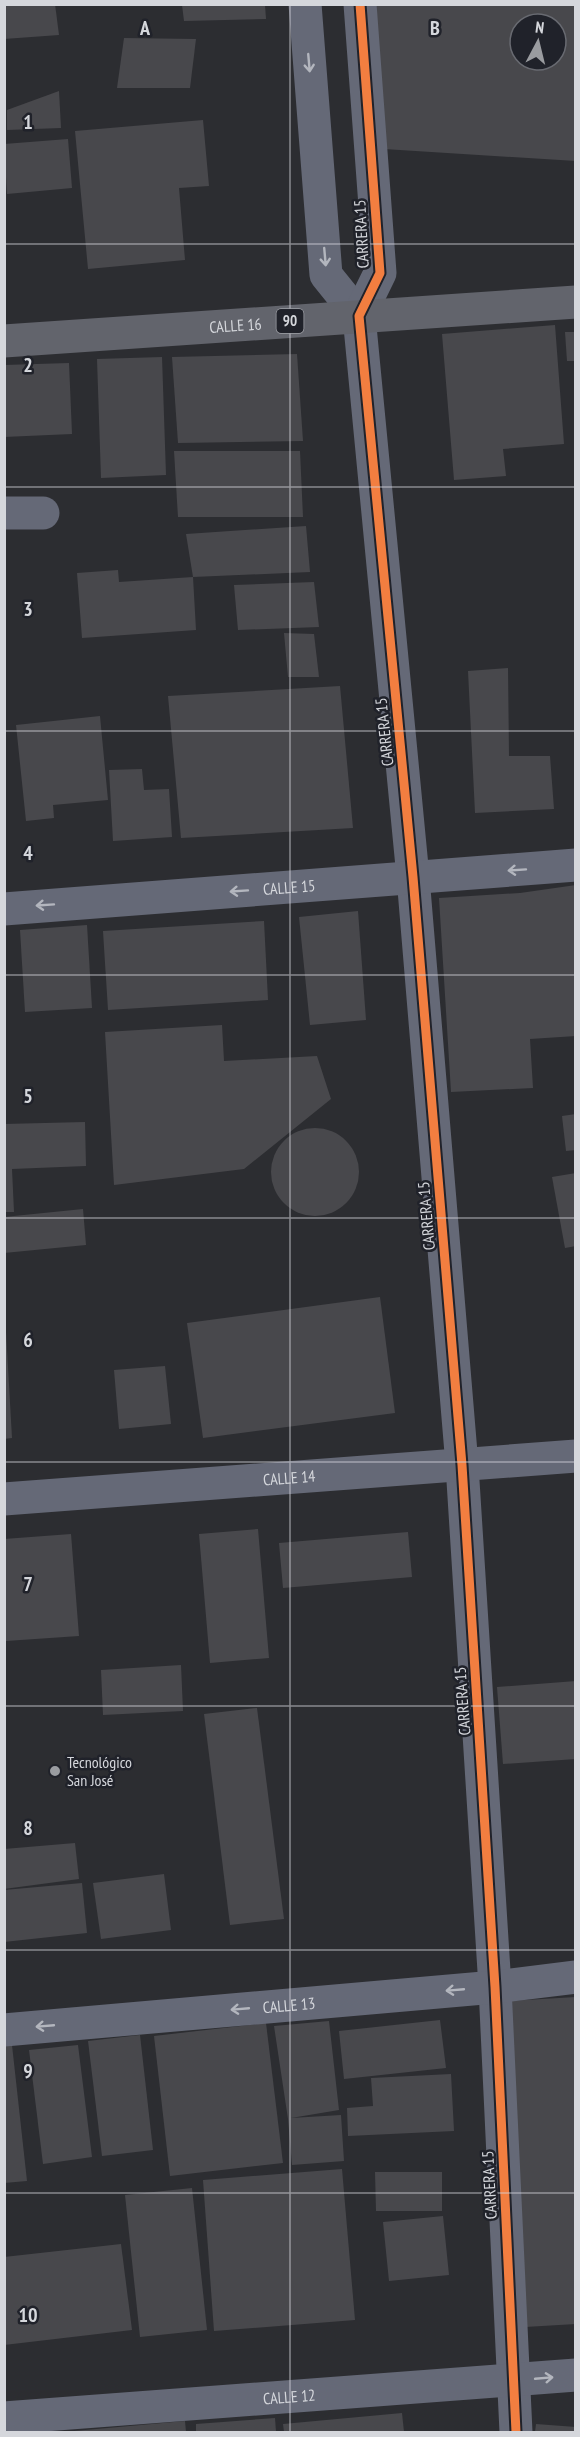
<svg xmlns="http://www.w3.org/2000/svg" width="580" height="2437" font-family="'PT Sans Narrow',sans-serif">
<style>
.building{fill:#48484c;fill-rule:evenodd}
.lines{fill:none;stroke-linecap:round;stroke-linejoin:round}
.minor{stroke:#656977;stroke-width:33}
.highway{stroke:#62646c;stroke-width:33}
.cycleway-casing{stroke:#20222a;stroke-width:13}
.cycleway{stroke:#f27e40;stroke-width:9}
.oneway{stroke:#b3b6be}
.grid{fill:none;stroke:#d5d7dc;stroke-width:1.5;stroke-opacity:0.55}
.poi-dot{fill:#9a9ca0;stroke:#20222a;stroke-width:2}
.labels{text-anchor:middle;stroke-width:5;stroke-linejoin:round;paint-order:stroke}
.shield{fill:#20222a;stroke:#9fa1a7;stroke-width:1.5}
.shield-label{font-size:15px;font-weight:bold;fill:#d5d7dc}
.street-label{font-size:16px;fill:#d5d7dc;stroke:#20222a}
.poi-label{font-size:16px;fill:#d5d7dc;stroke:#20222a;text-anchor:start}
.grid-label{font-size:20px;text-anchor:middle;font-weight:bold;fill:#d5d7dc;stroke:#20222a;stroke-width:5;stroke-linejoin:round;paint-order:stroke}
</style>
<rect width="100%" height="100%" fill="#2c2d31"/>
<g class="building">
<polygon points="4,4 55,4 59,35 4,39"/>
<path d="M376 4H576V161L384 149ZM520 24H556V60H520Z"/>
<polygon points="182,5 265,5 266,19 184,21"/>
<polygon points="124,38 196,39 190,88 117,88"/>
<polygon points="59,91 61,128 7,130 7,110"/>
<polygon points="203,120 209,186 179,188 185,260 88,269 75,131"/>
<polygon points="68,139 72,188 7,194 4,144"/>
<polygon points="555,325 564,444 503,449 506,476 454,480 442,334"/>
<polygon points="565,332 576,332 576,361 567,361"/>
<polygon points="297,354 303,441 178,443 172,357"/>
<polygon points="162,357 166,475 101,478 97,359"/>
<polygon points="69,363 72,434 4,437 4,365"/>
<polygon points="174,451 300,451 303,517 178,517"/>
<polygon points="306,526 310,572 193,577 186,534"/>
<polygon points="118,570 119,582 193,577 196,630 82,638 77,573"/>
<polygon points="314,582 319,627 238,630 234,585"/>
<polygon points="284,633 314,634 319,677 288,677"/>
<polygon points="508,668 509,756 550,756 554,809 475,813 468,671"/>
<polygon points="340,686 353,828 181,838 168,696"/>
<polygon points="100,716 108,800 53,805 54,818 26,821 16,725"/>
<polygon points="142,769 144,790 169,789 172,837 113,841 109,770"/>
<polygon points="576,885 576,1036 530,1039 533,1088 451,1092 439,898 520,893"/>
<polygon points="358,911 366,1020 310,1025 299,917"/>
<polygon points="264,921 268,1000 108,1010 103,931"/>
<polygon points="87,925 92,1008 25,1012 20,930"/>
<polygon points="222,1025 224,1061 317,1056 331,1099 244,1169 114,1185 105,1032"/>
<polygon points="576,1114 576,1150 566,1151 562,1116"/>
<polygon points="85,1122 86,1166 12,1169 14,1212 4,1212 4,1124"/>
<circle cx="315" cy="1172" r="44"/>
<polygon points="576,1173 576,1246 565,1248 552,1177"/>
<polygon points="83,1209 86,1245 4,1253 4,1217"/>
<polygon points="380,1297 395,1413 203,1438 187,1323"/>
<polygon points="4,1332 6,1332 12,1438 4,1439"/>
<polygon points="165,1366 171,1424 119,1429 114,1370"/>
<polygon points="258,1529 269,1658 210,1663 199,1534"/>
<polygon points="408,1532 412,1577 283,1588 279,1543"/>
<polygon points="71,1534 79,1636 6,1641 4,1539"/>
<polygon points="181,1665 183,1711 103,1715 101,1670"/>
<polygon points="576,1681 576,1759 503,1764 497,1687"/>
<polygon points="257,1708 284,1919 230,1925 204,1714"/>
<polygon points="75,1843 79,1879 4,1889 4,1849"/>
<polygon points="164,1874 171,1930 101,1939 93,1883"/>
<polygon points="82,1883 87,1933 4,1942 4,1890"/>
<polygon points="576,1997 576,2324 525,2327 508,2001"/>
<polygon points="440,2020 446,2068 344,2079 339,2031"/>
<polygon points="329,2021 339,2110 291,2118 341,2115 344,2161 292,2165 288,2119 274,2026"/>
<polygon points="266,2023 283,2163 170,2176 154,2036"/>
<polygon points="140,2035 153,2150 102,2156 88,2041"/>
<polygon points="11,2036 27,2181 4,2183 4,2037"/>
<polygon points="78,2045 92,2157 43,2164 29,2050"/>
<polygon points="451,2074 454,2131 348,2136 347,2108 373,2106 371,2078"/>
<polygon points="342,2169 355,2320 214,2331 203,2180"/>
<polygon points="375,2172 442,2172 442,2211 376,2211"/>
<polygon points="192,2188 207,2330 140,2337 125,2195"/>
<polygon points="443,2216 449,2275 389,2281 383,2222"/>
<polygon points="121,2244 132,2330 4,2345 4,2257"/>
<polygon points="402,2413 404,2432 284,2432 283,2424"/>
<polygon points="275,2418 276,2432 196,2432 196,2424"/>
<polygon points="185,2421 186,2432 75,2432 74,2431"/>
<polygon points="536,2424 576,2427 576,2432 535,2432"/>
</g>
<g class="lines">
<g class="minor">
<polyline points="305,4 326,275 359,316"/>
<polyline points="360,4 380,273 359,316 413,877 462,1465 495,1987 516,2432"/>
<polyline points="4,513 43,513"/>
<path id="s1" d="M4 909 576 865"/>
<path id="s2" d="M4 1499 576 1456"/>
<path id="s3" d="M4 2030 495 1987 576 1977"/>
<path id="s4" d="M4 2418 576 2375"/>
</g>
<path class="highway" id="s5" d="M4 341 576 302"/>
<g class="cycleway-casing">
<polyline id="cycleway" points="360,4 380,273 359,316 413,877 462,1465 495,1987 516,2432"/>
</g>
<use href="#cycleway" class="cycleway"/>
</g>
<defs><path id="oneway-shaft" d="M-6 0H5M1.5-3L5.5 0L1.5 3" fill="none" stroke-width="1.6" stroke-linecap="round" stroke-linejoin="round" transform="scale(1.5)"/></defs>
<g class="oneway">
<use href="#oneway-shaft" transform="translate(309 63) rotate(85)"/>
<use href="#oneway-shaft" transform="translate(325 257) rotate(85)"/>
<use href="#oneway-shaft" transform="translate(517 870) rotate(176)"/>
<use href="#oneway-shaft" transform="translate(239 891) rotate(176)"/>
<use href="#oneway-shaft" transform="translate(45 905) rotate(176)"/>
<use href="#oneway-shaft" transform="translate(455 1990) rotate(175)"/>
<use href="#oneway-shaft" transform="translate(240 2009) rotate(175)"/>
<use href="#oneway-shaft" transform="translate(45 2026) rotate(175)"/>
<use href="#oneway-shaft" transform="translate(544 2378) rotate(-5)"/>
</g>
<path class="grid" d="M290 4V2432M4 244H576M4 487H576M4 731H576M4 975H576M4 1218H576M4 1462H576M4 1706H576M4 1950H576M4 2193H576"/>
<circle class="poi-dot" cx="55" cy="1771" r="6"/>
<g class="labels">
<rect class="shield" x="276.5" y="309" width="27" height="24" rx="4.5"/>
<g class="shield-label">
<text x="290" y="326">90</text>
</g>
<g class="street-label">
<text transform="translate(361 234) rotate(-93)" y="6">CARRERA 15</text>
<text dy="6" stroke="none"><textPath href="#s5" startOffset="232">CALLE 16</textPath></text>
<text transform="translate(384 732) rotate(-96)" y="6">CARRERA 15</text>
<text dy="6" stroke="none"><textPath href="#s1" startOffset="286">CALLE 15</textPath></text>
<text transform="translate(426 1216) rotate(-95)" y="6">CARRERA 15</text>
<text dy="6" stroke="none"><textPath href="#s2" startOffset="286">CALLE 14</textPath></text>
<text transform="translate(462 1701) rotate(-94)" y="6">CARRERA 15</text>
<text dy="6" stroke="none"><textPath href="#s3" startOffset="286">CALLE 13</textPath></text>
<text transform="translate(489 2185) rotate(-93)" y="6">CARRERA 15</text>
<text dy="6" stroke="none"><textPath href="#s4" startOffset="286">CALLE 12</textPath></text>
</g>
<g class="poi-label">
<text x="67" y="1768">Tecnológico<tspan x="67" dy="18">San José</tspan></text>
</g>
</g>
<g class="grid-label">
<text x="145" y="35">A</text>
<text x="435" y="35">B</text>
<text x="28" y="129">1</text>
<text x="28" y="372">2</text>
<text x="28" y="616">3</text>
<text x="28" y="860">4</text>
<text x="28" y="1103">5</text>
<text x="28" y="1347">6</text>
<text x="28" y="1591">7</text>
<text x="28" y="1835">8</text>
<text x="28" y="2078">9</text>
<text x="28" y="2322">10</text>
</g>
<rect width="580" height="2437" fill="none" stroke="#d5d7dc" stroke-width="12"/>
<g transform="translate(538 42) rotate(7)"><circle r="28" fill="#20222a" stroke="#686a71" stroke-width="1.5"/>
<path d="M0-4.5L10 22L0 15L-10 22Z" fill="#9a9ca0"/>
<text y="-9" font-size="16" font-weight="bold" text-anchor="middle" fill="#d5d7dc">N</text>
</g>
</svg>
